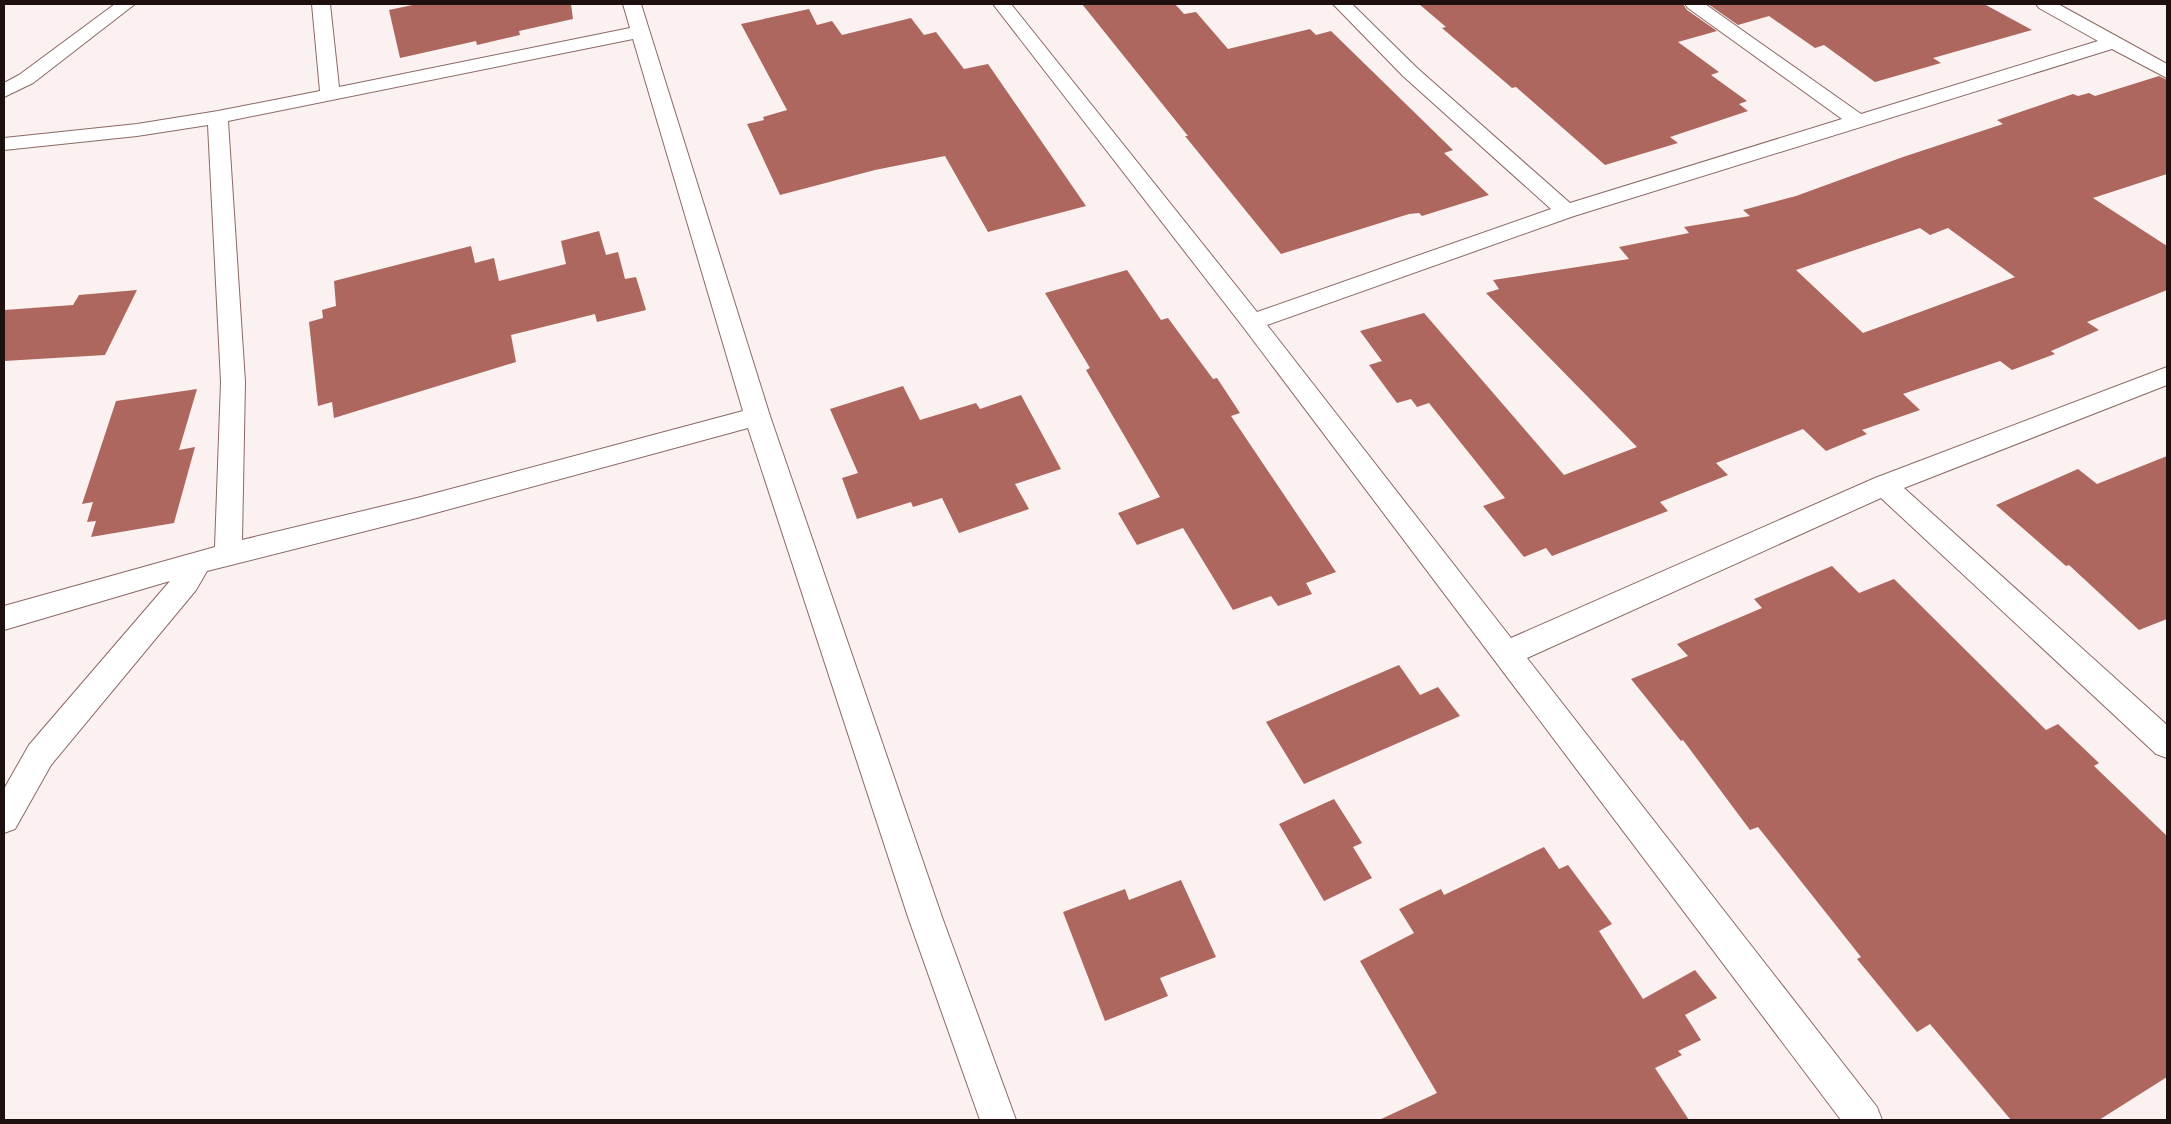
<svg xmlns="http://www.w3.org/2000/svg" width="2171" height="1124" font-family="'Alegreya Sans',sans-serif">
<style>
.building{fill:#ae675e;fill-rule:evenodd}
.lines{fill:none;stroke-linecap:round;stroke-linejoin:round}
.street-casing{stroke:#8c6964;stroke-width:2}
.street{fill:#fff;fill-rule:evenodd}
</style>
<rect width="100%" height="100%" fill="#faf1f0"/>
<g class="building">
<polygon points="417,4 571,4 573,19 519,31 520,35 477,45 476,41 400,58 389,10"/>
<polygon points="1082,4 1175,4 1184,14 1196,12 1228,49 1310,29 1316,35 1331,31 1453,150 1444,153 1489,195 1422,216 1419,213 1409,214 1281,254 1185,136 1188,136"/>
<polygon points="1419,4 1683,4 1687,10 1717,31 1678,42 1719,72 1711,75 1747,101 1739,104 1748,111 1670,137 1678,143 1605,165 1516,87 1512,88 1442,28 1446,27"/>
<polygon points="1708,4 1984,4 2032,30 1933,58 1941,63 1875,82 1824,45 1815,48 1769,16 1738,25"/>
<polygon points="809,9 817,25 832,21 842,35 911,18 924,35 936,32 964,69 988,64 1086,206 988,232 945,156 875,170 780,195 747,124 764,120 763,117 787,110 741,24"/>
<path d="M2159 76 2167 80V174L2093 198 2167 246V290L2087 322 2099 330 2051 351 2055 354 2012 370 2000 361 1903 394 1920 410 1862 430 1867 434 1826 451 1803 429 1716 463 1728 475 1660 502 1668 511 1552 556 1546 548 1524 557 1483 506 1505 498 1429 403 1417 407 1411 399 1397 403 1369 365 1382 361 1360 331 1424 313 1564 475 1637 447 1486 293 1499 289 1493 280 1629 259 1619 247 1689 233 1684 227 1750 216 1743 210 1796 196 1903 157 2003 124 1997 120 2073 94 2078 96 2089 93 2095 96ZM1920 228 1930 235 1948 228 2015 277 1863 333 1796 270Z"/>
<polygon points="599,231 606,255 618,252 625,279 636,277 646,310 597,322 595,314 511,335 516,362 334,418 332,402 318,406 309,322 323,318 322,310 336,306 334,281 471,246 475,263 494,258 499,281 566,264 561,241"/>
<polygon points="1127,270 1161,320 1168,318 1213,379 1217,378 1240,413 1231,416 1336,572 1306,583 1312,594 1278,606 1271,596 1233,610 1183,528 1137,545 1118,513 1160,497 1086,370 1090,368 1045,293"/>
<polygon points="137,290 105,355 4,361 4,310 73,305 79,295"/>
<polygon points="903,386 920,420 976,403 980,409 1021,395 1061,469 1015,484 1029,509 959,533 942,498 913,507 911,502 857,519 842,478 858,473 830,409"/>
<polygon points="197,389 179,450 195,447 174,523 91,537 96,521 87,522 93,502 82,504 116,401"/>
<polygon points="2167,456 2167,619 2139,630 2069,565 2066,566 1996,505 2078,469 2097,484"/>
<polygon points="1832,566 1859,593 1894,579 2046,730 2058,724 2099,763 2094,766 2167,836 2167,1077 2099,1120 2011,1120 1930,1024 1917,1032 1857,959 1861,957 1758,827 1750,830 1683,740 1681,741 1631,679 1688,656 1677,644 1762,608 1754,599"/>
<polygon points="1399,665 1420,695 1438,687 1460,716 1304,784 1266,722"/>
<polygon points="1334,799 1362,843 1353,847 1372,878 1324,901 1279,824"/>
<polygon points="1544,847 1559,869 1568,865 1612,924 1599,931 1643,999 1695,970 1717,998 1685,1015 1701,1040 1678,1051 1682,1055 1655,1068 1689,1120 1379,1120 1437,1093 1360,961 1414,933 1399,909 1441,889 1444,895"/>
<polygon points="1181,880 1216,957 1160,978 1168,996 1105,1021 1063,912 1125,889 1129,900"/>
</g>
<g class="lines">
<g class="street-casing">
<g id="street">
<polygon points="115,4 135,4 33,83 4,97 4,83 19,75"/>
<path d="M312 4H330L339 87 630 28 623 4H641L770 416 942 917 1016 1120H980L908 917 748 428 417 518 207 571 196 590 51 765 15 829 4 833V789L29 745 170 581 4 630V606L215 547 221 382 208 125 137 136 4 150V138L137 124 218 111 320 91ZM633 39 743 411 417 498 242 540 245 382 228 121Z"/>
<polygon points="993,4 1011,4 1257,312 1551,209 1403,76 1333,4 1352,4 1417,68 1570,203 1842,119 1688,8 1685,4 1705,4 1861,114 2098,41 2039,8 2036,4 2058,4 2167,64 2167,78 2112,49 1574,216 1267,325 1511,638 1875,478 2167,367 2167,385 1904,488 2167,725 2167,758 2156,754 1881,498 1527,658 1877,1107 1882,1120 1841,1120 1244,328"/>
</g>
</g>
<use href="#street" class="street"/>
</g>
<rect width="2171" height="1124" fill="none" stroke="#1d100e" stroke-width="10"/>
</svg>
